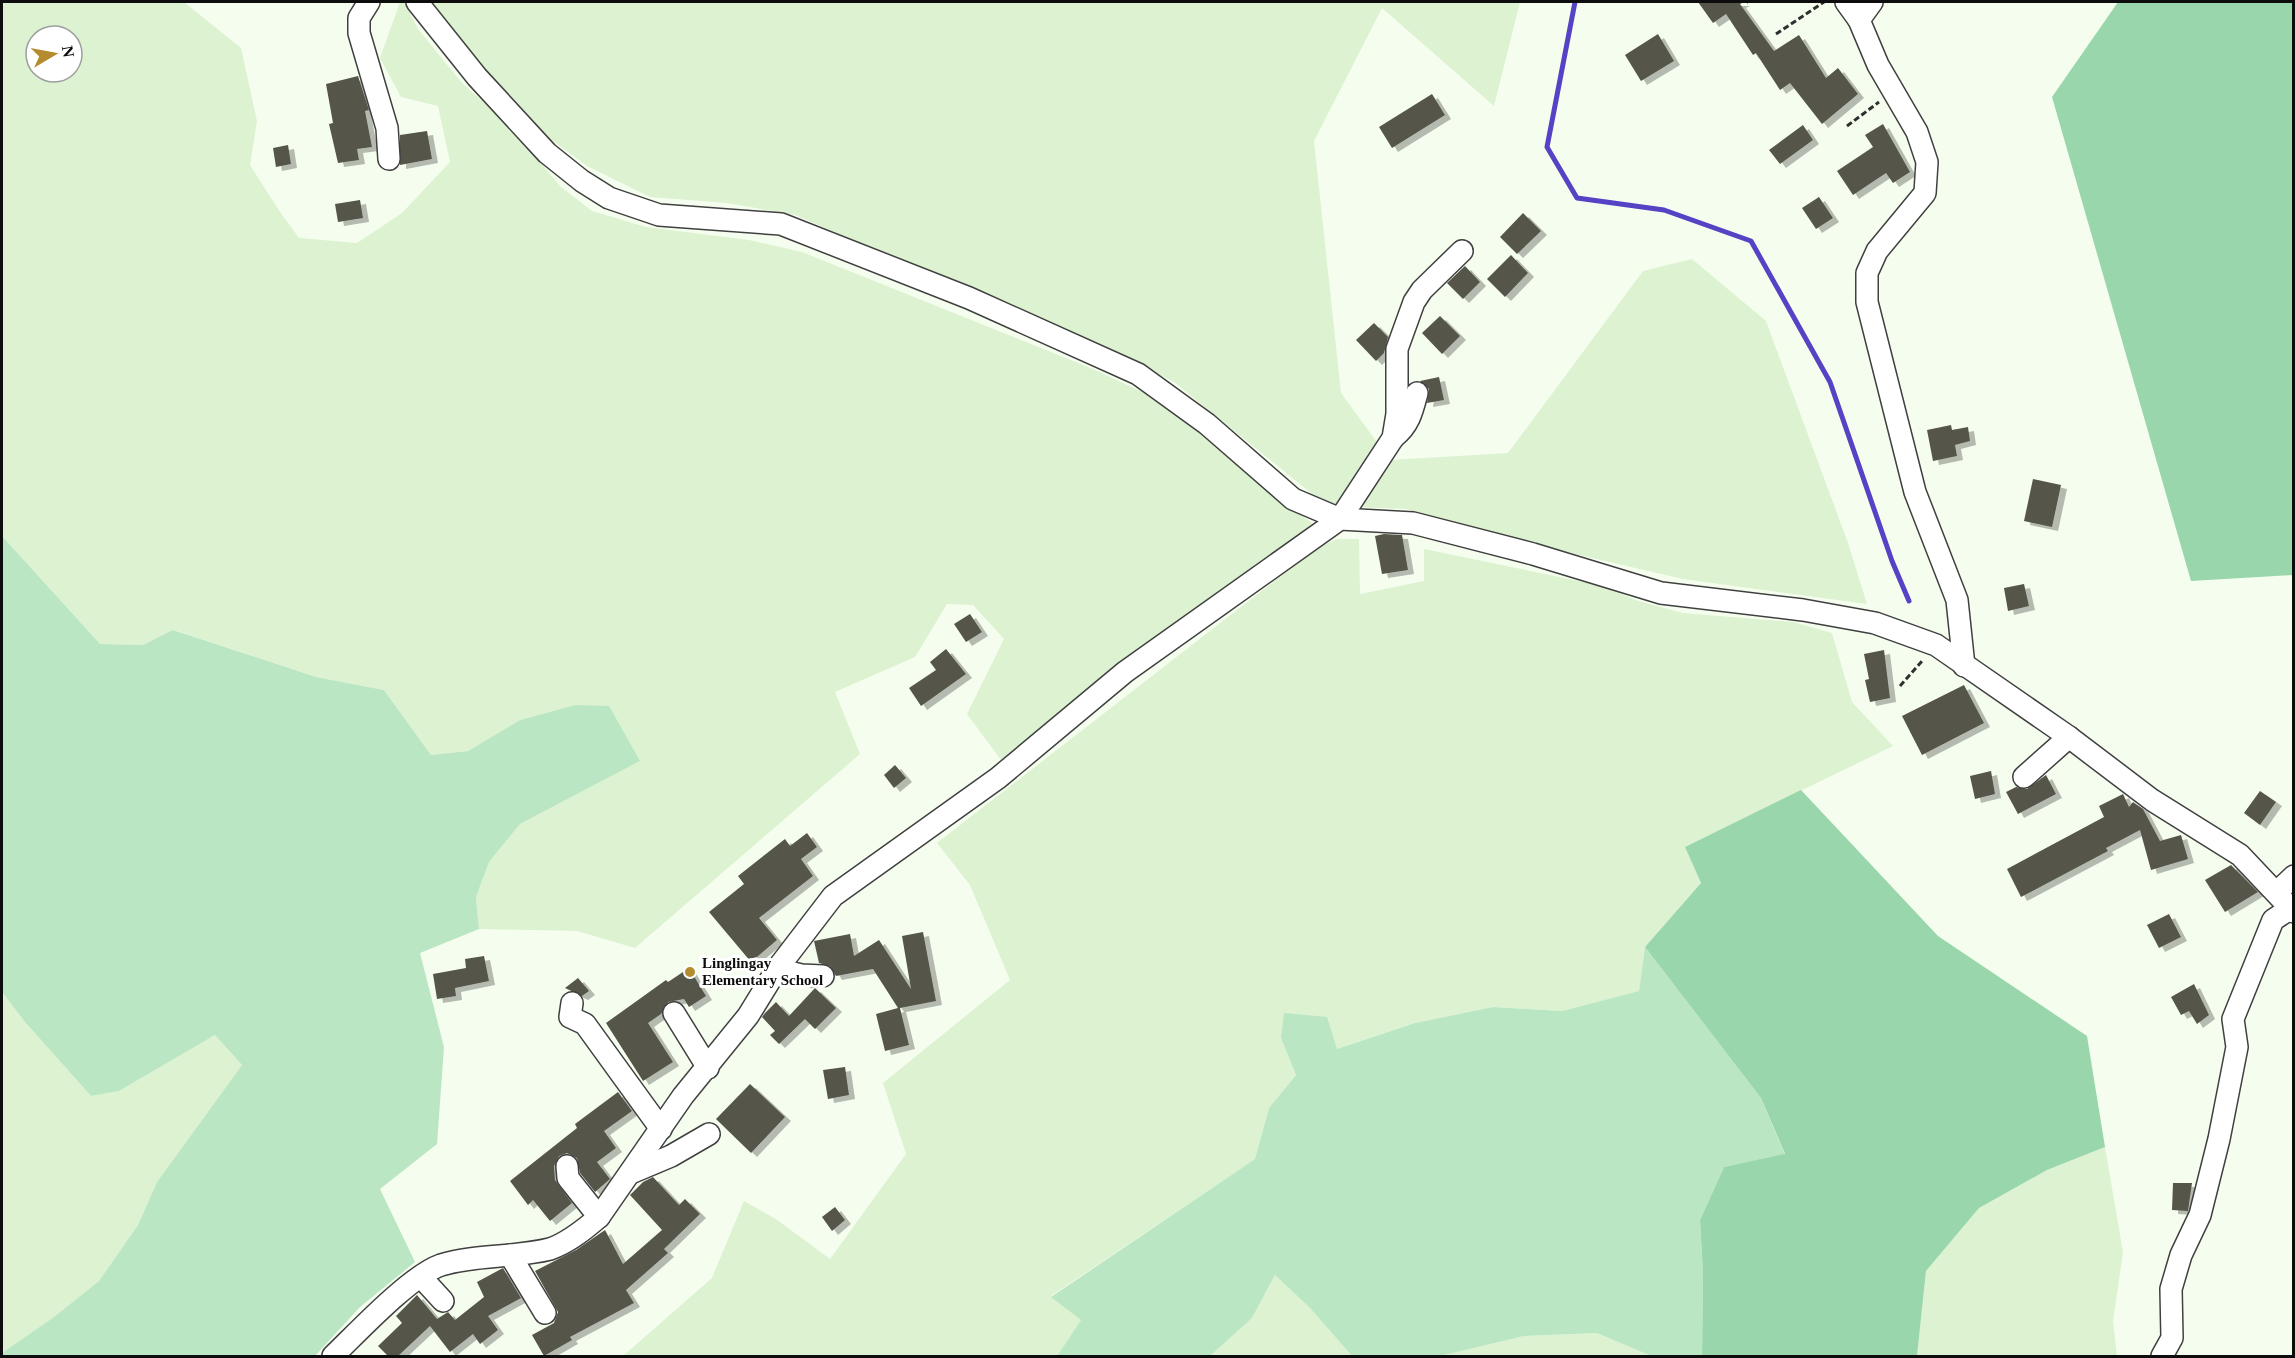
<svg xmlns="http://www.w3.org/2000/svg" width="2295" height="1358" font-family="Georgia,serif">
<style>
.farmland{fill:#dcf2d0;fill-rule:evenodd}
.green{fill:#bae6c4}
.forest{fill:#9ad6ac}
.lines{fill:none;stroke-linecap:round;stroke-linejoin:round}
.stream{stroke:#5542c4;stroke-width:5}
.building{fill:#54554a;filter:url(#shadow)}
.minor-casing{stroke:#404040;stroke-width:24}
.path{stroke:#2f2f2f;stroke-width:3;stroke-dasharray:6 3;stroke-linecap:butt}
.minor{stroke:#fff;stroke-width:21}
.poi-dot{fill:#b48c2e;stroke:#fff;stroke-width:2}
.labels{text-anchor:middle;stroke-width:6;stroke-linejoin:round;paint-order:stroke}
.poi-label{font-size:15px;font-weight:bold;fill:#0d0d0d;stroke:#fff;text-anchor:start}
</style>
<defs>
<filter id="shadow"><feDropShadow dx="6" dy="4" stdDeviation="0" flood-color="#0004"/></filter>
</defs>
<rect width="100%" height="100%" fill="#f5feee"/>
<g class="farmland">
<path d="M2 2H184L241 48 257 121 250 165 280 212 299 238 357 243 402 213 450 162 438 106 401 97 380 58 400 2H404L418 29 462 83 509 125 561 187 592 211 646 227 749 240 802 252 1093 369 1151 396 1223 446 1264 489 1312 523 1309 528 1001 760 967 714 1004 639 973 605 947 604 915 657 835 692 860 754 635 948 577 931 479 929 476 897 489 862 520 824 640 761 575 705 520 720 468 751 431 755 384 690 316 677 174 630 143 645 100 644 2 536ZM36 36H72V72H36Z"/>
<polygon points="429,2 1520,2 1494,106 1382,8 1314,141 1341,393 1390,460 1508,453 1643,271 1692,259 1766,321 1848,543 1867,604 1683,579 1449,525 1407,509 1336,506 1317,498 1174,382 1102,346 795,215 727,203 650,197 587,166 534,127 443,25"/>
<polygon points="1336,539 1359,539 1360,594 1424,581 1424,549 1603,586 1638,601 1683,613 1793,622 1832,633 1852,702 1893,746 1685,847 1701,883 1645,947 1639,991 1562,1011 1493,1007 1415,1023 1337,1049 1281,1038 1296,1075 1269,1108 1255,1159 1051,1296 1081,1320 1057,1356 623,1356 712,1278 744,1201 776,1219 830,1259 906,1154 883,1083 1010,980 970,885 937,843 1313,551"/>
<polygon points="2,992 25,1022 91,1096 119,1091 215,1035 242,1065 157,1182 138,1225 99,1281 54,1317 2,1353"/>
<polygon points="2105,1147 2123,1252 2113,1321 2117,1356 1917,1356 1926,1271 1979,1208 2047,1170"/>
<polygon points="1275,1275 1310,1308 1352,1356 1210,1356 1252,1318"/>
<polygon points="1597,1333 1651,1356 1440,1356 1524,1336"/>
</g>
<g class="green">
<polygon points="2,536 100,644 143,645 173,630 316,677 384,690 431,755 468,751 520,720 575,705 609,706 640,761 520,824 489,862 476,897 479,929 420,953 444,1047 437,1144 380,1189 415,1262 360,1307 315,1356 2,1356 2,1353 54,1317 99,1281 138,1225 157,1182 242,1065 215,1035 119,1091 91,1096 25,1022 2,992"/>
<polygon points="1645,947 1761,1098 1785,1155 1724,1167 1700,1220 1703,1274 1702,1356 1651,1356 1597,1333 1524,1336 1440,1356 1352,1356 1310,1308 1275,1275 1252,1318 1210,1356 1057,1356 1081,1320 1051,1297 1255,1159 1269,1108 1296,1075 1281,1038 1284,1013 1327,1017 1337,1049 1415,1023 1493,1007 1562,1011 1639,991"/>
</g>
<g class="forest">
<polygon points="2118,2 2293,2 2293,575 2191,581 2052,97"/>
<polygon points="1801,790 1938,936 2087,1036 2105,1147 2047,1170 1979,1208 1926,1271 1917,1356 1702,1356 1703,1274 1700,1220 1724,1167 1785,1154 1761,1098 1645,947 1701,883 1685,847"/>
</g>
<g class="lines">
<polyline class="stream" points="1575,2 1547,147 1577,198 1664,210 1751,241 1830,382 1892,561 1909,601"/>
</g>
<g class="building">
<polygon points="1698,2 1744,2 1740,4 1774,51 1799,35 1826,78 1838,68 1858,94 1822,124 1790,83 1780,90 1756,53 1753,55 1726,14 1713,23"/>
<polygon points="1658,34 1674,61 1641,81 1625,55"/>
<polygon points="358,76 369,110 365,111 372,147 357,149 359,160 338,163 329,124 333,123 326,84"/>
<polygon points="1432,94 1445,115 1392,148 1379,127"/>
<polygon points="1883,124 1910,172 1893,183 1886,173 1853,195 1837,171 1873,147 1865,135"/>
<polygon points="1803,125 1813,140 1780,164 1769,150"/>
<polygon points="427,131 432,159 400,165 400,135"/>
<polygon points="288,145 291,164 276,167 273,148"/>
<polygon points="1819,197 1833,218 1816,229 1802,208"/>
<polygon points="360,200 363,218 338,222 335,204"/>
<polygon points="1523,213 1541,231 1517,254 1500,237"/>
<polygon points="1511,255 1528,273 1505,297 1487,279"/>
<polygon points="1465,266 1480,282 1463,299 1447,283"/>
<polygon points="1440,316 1460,336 1442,354 1422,333"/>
<polygon points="1374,323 1388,337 1384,353 1376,361 1356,340"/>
<polygon points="1439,377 1444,400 1427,403 1429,389 1420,381"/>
<polygon points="1951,425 1952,430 1968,427 1970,441 1955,445 1957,456 1933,461 1927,430"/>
<polygon points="2033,479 2061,485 2052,527 2024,521"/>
<polygon points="1384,534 1402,535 1408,570 1382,574 1375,536"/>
<polygon points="2024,584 2029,606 2008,611 2004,588"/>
<polygon points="970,614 982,632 966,642 954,624"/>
<polygon points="946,649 966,674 921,706 909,688 936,670 930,662"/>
<polygon points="1884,650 1890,698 1870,702 1865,680 1869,679 1864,654"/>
<polygon points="1964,685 1984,723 1922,755 1902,716"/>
<polygon points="895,765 906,778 894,788 884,775"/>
<polygon points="1991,771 1995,794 1975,799 1970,776"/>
<polygon points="2046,775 2056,794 2018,814 2006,792 2016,787 2027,789"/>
<polygon points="2260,791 2276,802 2260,825 2244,813"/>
<polygon points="2123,794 2129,807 2133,802 2143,809 2160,841 2181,835 2188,859 2151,870 2140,830 2106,848 2108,851 2021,897 2007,869 2104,817 2099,806"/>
<polygon points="807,833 817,847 801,859 813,876 759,918 777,940 751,962 709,912 744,884 738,876 785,839 790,846"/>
<polygon points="2231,865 2258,892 2225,912 2205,880"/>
<polygon points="2169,914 2181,937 2159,948 2147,925"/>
<polygon points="923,932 936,1001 900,1008 909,1045 885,1051 876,1014 898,1008 873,969 836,976 830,966 819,963 814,941 850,934 854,956 879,940 911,989 902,936"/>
<polygon points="484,956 489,981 455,988 456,996 437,999 433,974 466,968 465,959"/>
<polygon points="689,968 706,996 689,1007 684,999 668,1002 661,1014 648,1023 673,1062 643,1081 606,1023 666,980 668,982"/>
<polygon points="578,978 589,991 582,996 565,988"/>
<polygon points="2194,984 2209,1015 2197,1024 2189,1011 2181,1015 2171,997"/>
<polygon points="815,988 836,1008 815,1029 805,1019 779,1044 770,1035 775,1031 762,1017 765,1013 776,1002 789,1016"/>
<polygon points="845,1067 849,1095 828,1099 823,1070"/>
<polygon points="750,1084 785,1117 751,1153 716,1119"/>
<polygon points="618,1092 632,1111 604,1131 616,1148 597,1162 610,1179 595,1192 580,1173 577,1158 567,1153 559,1156 554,1166 555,1180 572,1203 550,1221 533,1200 528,1205 510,1181 577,1128 575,1124"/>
<polygon points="653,1177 679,1205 685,1199 700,1214 664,1249 668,1253 626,1290 634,1303 570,1337 572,1340 544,1356 532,1335 554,1323 558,1312 535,1271 576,1250 605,1230 623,1264 662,1230 630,1195 643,1182"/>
<polygon points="2173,1183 2192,1183 2188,1211 2172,1210"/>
<polygon points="835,1207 845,1220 832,1231 822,1217"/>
<polygon points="503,1268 521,1298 488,1316 498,1330 480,1344 473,1334 450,1352 430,1326 398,1356 388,1356 378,1346 402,1323 396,1316 417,1295 437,1319 448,1312 455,1320 484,1297 477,1282"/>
</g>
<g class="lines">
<g class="minor-casing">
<g id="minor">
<polyline points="369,2 359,18 359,33 387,128 389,159"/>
<polyline points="417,2 477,77 547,153 582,181 609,198 659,215 781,224 969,298 1138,374 1207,424 1293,499 1340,519 1393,438 1397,414 1397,349 1414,302 1422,290 1462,251"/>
<polyline points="1846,2 1859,20"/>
<polyline points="1872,2 1859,20 1878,65 1917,132 1927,162 1925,193 1877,251 1867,273 1867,302 1915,492 1957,600 1964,666"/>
<path d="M1394 437C1409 425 1412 412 1417 393"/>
<polyline points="2024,777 2069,737"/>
<polyline points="2277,892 2294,876"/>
<polyline points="777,969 801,975 823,976"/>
<polyline points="572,1003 570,1017 585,1024 661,1129"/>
<polyline points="674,1013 708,1068"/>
<polyline points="567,1166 568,1178 599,1217"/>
<polyline points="633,1172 671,1156 709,1134"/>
<polyline points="510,1255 545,1313"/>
<polyline points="421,1277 443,1301"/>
<path d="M333 1356C358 1332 410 1276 441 1265 477 1254 514 1258 550 1249 568 1243 585 1229 599 1217L683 1096 748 1016 777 969 833 896 998 778 1125 672 1340 519 1413 523 1533 554 1661 593 1803 610 1875 623 1936 645 2069 737 2152 800 2240 855 2294 912"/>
<polyline points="2162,1356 2172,1338 2171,1289 2181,1255 2200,1215 2219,1139 2237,1047 2233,1019 2273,920 2291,908"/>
</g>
</g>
<g class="path">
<polyline points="1747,2 1748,2"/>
<polyline points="1776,34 1824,2"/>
<polyline points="1847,126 1879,102"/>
<polyline points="1900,686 1923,660"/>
</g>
<use href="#minor" class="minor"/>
</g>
<circle class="poi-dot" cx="690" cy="972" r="6"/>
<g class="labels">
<g class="poi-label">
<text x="702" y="968">Linglingay<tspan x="702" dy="17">Elementary School</tspan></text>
</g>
</g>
<rect width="2295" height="1358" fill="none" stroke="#0d0d0d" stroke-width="6"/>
<g transform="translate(54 54) rotate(80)"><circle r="28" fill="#ffffff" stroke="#9e9e9e" stroke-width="1.5"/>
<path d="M0-4.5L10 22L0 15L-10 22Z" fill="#b48c2e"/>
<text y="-9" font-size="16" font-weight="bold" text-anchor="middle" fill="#0d0d0d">N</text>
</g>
</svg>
